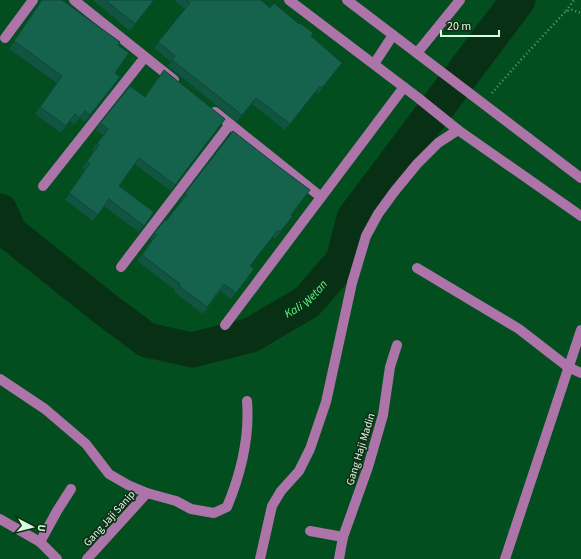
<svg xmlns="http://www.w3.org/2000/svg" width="581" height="559" font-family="'Source Sans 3',sans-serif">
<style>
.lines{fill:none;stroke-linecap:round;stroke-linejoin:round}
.river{stroke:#083014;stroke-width:35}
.path{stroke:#649d77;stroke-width:2.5;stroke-dasharray:1 3;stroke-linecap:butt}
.minor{stroke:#ad74a9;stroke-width:10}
.wall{fill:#125442}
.shaded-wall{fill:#0f4536}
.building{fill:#15624d;stroke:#0f4536}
.labels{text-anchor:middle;stroke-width:3.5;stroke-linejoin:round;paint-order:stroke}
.street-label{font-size:11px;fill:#dbfce0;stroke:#122d18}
.water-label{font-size:12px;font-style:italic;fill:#61f68b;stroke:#122d18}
</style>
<rect width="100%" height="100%" fill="#024e1f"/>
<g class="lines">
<path class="river" id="s1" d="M0 211 10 233 104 308 147 340 192 350 251 335 307 302 343 261 354 218 518 0"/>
<g class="path">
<polyline points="566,11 574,0"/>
<polyline points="492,93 518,63 566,11 572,10 581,13"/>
</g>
<g class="minor">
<polyline points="74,0 174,80"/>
<polyline points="289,0 417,97 458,130 581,216"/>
<polyline points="347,0 581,178"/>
<polyline points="5,38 33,0"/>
<polyline points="417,53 460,0"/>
<polyline points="374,64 393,35"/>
<polyline points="215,112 321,197"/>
<polyline points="43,186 145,57"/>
<polyline points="121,267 230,124"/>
<polyline points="417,268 519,329 568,367 581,373"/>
<polyline points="225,325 404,87"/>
<path d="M0 379 45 409 86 444 109 474 128 485 147 493 176 501 191 509 214 513 227 507C241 473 250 438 247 401"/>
<polyline points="0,519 40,542 57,559"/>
<polyline points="310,531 343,537"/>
<polyline points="40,542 57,511 71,489"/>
<polyline points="87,559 147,493"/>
<polyline points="260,559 272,506 281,491 299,471 310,449 326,402 352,283 366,236 378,214 394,192 417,164 438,143 458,130"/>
<polyline points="339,559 343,537 368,467 383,415 390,367 397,345"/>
<polyline points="505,559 581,330"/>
</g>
</g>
<g class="wall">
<polygon points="42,0 118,45 115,73 115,84 85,122 80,118 74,125 70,121 61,133 35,114 57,83 9,49"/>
<polygon points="93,0 155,0 130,31"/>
<polygon points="174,0 261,0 270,8 311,37 342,63 318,94 316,92 285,130 252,104 237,122 168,66 171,62 154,48 185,9"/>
<polygon points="145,97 225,119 171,191 135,164 119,186 154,212 139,232 104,206 93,221 65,200 86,170 82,168 94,152 92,150 103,135 96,130 100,123"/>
<polygon points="185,193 291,215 293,216 275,239 273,237 250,266 249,275 231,299 220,291 203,314 174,292 175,290 137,261 152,241 150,240 154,233 166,221 182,200 181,199"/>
</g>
<g class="shaded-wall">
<polygon points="154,0 155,0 130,31 135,24"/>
<polygon points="342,63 338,69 318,94 322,88"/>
<polygon points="120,77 115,84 85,122 90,115"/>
<polygon points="320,86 316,92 285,130 290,124"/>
<polygon points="256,98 252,104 237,122 242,115"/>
</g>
<g class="building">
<polygon points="42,0 62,0 120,42 118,45 129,53 115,73 120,77 90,115 85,111 79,118 75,114 66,126 40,107 62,76 14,41"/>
<polygon points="105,0 154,0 135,24"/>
<polygon points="186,0 261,0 270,8 274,3 299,24 300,23 313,33 311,36 342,63 322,88 320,86 290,124 256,98 242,115 172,60 175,56 158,42 190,3"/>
<polygon points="164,70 225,119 175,185 139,158 119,186 154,212 144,226 109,199 98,215 69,193 90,163 87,161 99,145 97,144 108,129 100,123 130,86 145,97"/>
<polygon points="233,131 274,163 310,190 291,215 293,216 280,232 278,230 250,266 254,269 236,293 224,284 207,307 179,286 180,284 142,255 156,235 154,233 165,220 166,221 187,194 185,193"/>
</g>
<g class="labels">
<g class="street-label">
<text transform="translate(360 449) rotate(-73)" y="4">Gang Haji Madin</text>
<text transform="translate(109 518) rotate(-48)" y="4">Gang Jaji Sanip</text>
</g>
<g class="water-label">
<text dy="4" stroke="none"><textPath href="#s1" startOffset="371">Kali Wetan</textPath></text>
</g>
</g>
<g transform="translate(32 527) rotate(97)" stroke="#122d18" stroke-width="3" paint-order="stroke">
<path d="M0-3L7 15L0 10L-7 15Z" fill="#dbfce0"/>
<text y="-6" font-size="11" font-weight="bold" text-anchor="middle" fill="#dbfce0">U</text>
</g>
<path d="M441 30v6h58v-6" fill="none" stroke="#dbfce0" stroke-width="2"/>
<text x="447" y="30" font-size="12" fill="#dbfce0" stroke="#122d18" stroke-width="3" paint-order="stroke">20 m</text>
</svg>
